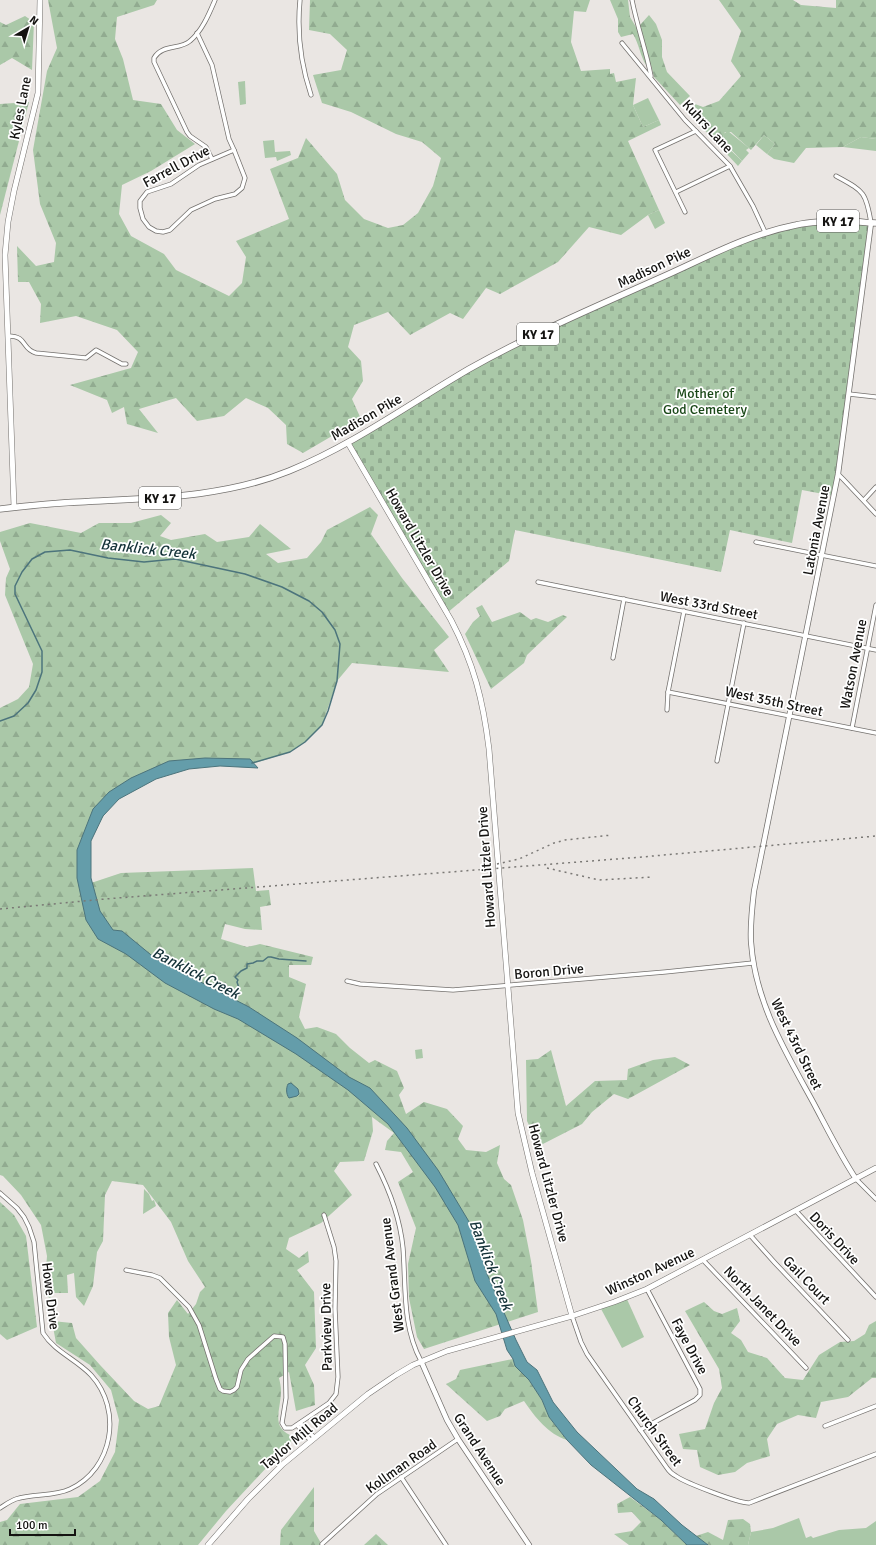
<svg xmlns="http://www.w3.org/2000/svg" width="876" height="1545" font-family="Signika,sans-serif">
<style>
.green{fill:#aac8a8}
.forest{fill:url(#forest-firs)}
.cemetery{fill:url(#cemetery-stones)}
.water{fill:#649daa;stroke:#4c747c}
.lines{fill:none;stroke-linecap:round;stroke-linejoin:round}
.stream{stroke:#4c747c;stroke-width:1.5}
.minor-casing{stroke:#74716e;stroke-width:5}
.tertiary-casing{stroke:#74716e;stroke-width:6}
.secondary-casing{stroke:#74716e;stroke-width:6}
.primary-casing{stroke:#74716e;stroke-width:7}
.minor{stroke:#fff;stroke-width:3.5}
.tertiary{stroke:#fff;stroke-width:4.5}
.secondary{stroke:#fff;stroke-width:5}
.primary{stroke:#fff;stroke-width:5.5}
.rail{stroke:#7a7875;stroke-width:1.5;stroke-dasharray:2 4;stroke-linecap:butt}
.labels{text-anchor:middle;stroke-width:3.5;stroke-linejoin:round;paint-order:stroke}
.shield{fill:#fff;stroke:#5a5a58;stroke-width:1}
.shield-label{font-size:13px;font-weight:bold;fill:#141311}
.street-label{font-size:14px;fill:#141311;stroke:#fff}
.park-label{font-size:14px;fill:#1a4818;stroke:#fff}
.water-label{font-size:15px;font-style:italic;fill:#143238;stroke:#fff}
</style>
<defs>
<pattern id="forest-firs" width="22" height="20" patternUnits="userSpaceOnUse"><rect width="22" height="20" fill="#aac8a8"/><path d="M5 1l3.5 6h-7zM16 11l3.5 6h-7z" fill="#91ab90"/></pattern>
<pattern id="cemetery-stones" width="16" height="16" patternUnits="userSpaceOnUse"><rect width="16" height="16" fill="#aac8a8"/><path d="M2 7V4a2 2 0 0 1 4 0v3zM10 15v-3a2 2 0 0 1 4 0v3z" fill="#91ab90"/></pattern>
</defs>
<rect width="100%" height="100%" fill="#eae6e3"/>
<g class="green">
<polygon points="245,81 246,104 240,105 238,82"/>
<polygon points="648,98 659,120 643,127 633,105"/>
<polygon points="728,131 749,148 746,150 749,153 742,161 724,142 723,134"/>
<polygon points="764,135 775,144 767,154 756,145"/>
<polygon points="861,137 876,139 876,151 843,147"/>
<polygon points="274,140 275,152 290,151 291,155 277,161 276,157 265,158 263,141"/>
<polygon points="659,210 665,223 655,229 648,215"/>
<polygon points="422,1049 423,1058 416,1059 415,1050"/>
<polygon points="144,1189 149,1194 152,1201 154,1200 156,1206 143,1214"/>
<polygon points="626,1297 644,1337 622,1348 600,1307"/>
<polygon points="799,1518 806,1538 811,1536 813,1538 839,1530 866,1528 876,1521 876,1545 748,1545 751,1532 773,1528"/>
</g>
<g class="forest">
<polygon points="48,0 157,0 154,5 117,17 115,39 123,59 133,100 161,104 177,130 195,144 151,171 122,185 119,214 131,236 164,254 176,270 229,296 242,283 246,257 236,241 289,219 270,169 298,158 306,138 337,174 345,200 364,219 388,228 403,225 418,213 433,186 441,158 422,142 396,134 351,112 322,103 313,75 341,70 347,50 330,34 309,30 310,0 590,0 586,12 574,11 571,42 581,71 610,69 610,74 614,73 616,82 636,78 633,105 643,127 659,120 661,125 628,141 659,210 648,215 621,235 589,227 558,262 500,294 486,288 463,319 450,313 410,335 388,312 354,325 348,347 361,361 363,381 352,399 361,419 303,453 287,444 286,425 268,408 246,398 224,416 197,421 176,398 139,409 158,433 127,424 124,407 112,413 107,400 70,385 131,368 138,352 117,330 76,316 40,323 41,304 29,282 18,282 17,246 36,266 54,262 56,243 40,204 33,150 47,71 57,48"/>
<path d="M610 0H628L630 17 636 27 640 25 649 15 656 24 662 40V57L667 72 690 96 680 105 654 77 651 65H646C640 55 639 44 633 34L621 37 618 32V19Z"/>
<path d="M719 0H793L801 5 836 8V0H876V139L861 137 843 147 806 148 794 163 774 159 767 154 775 144 764 135 751 150 731 132H725C718 142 736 154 742 161L738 166 685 109 686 107 695 104 703 107 719 101 741 76 731 61 741 31Z"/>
<polygon points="25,16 34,22 32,70 12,58 0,65 0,22 6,25"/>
<polygon points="29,102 0,215 0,104"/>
<path d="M370 507 378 515 371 534 402 578 449 637 434 650 449 672 352 663 337 681 322 725 305 742 290 752 255 763 232 762 173 768 118 794 87 841 85 885 121 873 253 868 256 891 269 890 271 905 260 907 262 930 245 929 225 924 221 939 247 947 260 944 313 957 311 965H289V977L306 984 299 1017 305 1029 317 1027 336 1034 350 1048 369 1063 375 1060 397 1071 404 1088 399 1095 406 1114 424 1102 447 1109 463 1126 458 1139 466 1150 486 1152 500 1145 497 1163 504 1179 511 1185 523 1220 531 1261 538 1312 424 1349 417 1337 409 1298 408 1264 416 1228 398 1182 413 1172 401 1152 385 1150 387 1141 394 1133 372 1117 373 1131 364 1161 340 1162 334 1171 352 1195 321 1223 289 1238 286 1249 299 1258 308 1251 309 1262 297 1270 314 1292 316 1348 305 1365 314 1385 315 1405 296 1411 289 1372 279 1378C280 1382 281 1387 281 1391 281 1411 269 1428 295 1437L226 1511 198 1545H0V1522L7 1520 20 1504 78 1497 100 1481 115 1452 119 1420 111 1390 90 1365 56 1343 52 1321 72 1323 76 1338 100 1365 134 1401 148 1409 159 1406 176 1365 169 1337 168 1313 177 1300 188 1314 196 1304 200 1292 205 1287 188 1261 171 1222 143 1185 112 1181 105 1195 103 1241 97 1252 93 1286 84 1306 76 1297 74 1273 67 1275 68 1293H53L50 1298 44 1295 47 1256 41 1225 21 1195 3 1176 0 1175V708L18 699 29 687 33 664 5 595 6 578 10 569 0 541V532L30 523 81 533 99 523H131L161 515 171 523 160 536 171 540 205 534 217 542 249 537 260 524 291 549 266 554 278 563 307 558 321 542 327 530Z"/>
<polygon points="482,605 492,622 520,612 531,620 536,618 548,622 563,615 567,617 527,655 524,663 491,689 465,634 473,622 480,616 476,608"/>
<polygon points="551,1050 566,1106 595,1081 627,1080 628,1069 653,1060 675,1057 690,1065 628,1099 614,1094 592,1112 582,1124 539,1146 527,1121 526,1060 538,1059"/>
<polygon points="0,1202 14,1215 26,1236 37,1327 7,1340 0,1334"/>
<polygon points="704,1302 714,1311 722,1314 737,1308 740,1321 731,1333 741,1340 748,1352 767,1358 785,1378 803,1380 819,1355 840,1342 854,1341 865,1334 869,1325 876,1321 876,1378 872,1378 848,1397 821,1402 816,1418 798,1415 777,1424 767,1439 770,1456 747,1463 735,1472 718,1475 700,1467 697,1450 683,1449 679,1434 705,1429 714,1403 722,1388 719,1369 685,1311"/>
<path d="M513 1359 515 1366 529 1380 542 1400 549 1417 567 1440C548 1434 535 1417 524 1401L505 1409 500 1416 487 1421 446 1384 456 1379 460 1370Z"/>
<polygon points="314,1487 314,1531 322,1545 280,1545 281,1530"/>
<polygon points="630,1497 661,1520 687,1545 629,1545 614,1534 632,1531 641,1522 632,1512 618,1513 617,1504"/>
<polygon points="743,1519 750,1524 751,1532 748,1545 708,1545 696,1536 708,1532 723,1540 728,1520"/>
<polygon points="376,1534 388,1545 364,1545"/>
</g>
<polygon class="cemetery" points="871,223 834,496 802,490 792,543 730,530 721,572 515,530 509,561 447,613 348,443 500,353 716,252 800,224"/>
<g class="water">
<polygon points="205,758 250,759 258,768 220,766 189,769 156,779 119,799 103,816 91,841 91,878 100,911 113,930 122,931 156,959 249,1007 297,1038 349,1077 370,1088 407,1128 438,1170 474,1230 487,1274 516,1340 527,1362 537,1370 553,1402 577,1432 637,1489 654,1499 682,1525 708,1545 687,1545 661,1520 591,1465 567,1440 549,1417 542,1400 529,1380 515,1366 513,1359 507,1350 496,1314 475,1281 458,1225 435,1187 388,1124 348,1090 296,1054 238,1019 214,1009 165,983 126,954 98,939 86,920 77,878 77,850 93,809 109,792 131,778 169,761"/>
<path d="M291 1083 298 1089 299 1094 297 1096 289 1098C286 1094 286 1088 288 1084Z"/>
</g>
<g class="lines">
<g class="stream">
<polyline points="0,721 14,716 28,703 36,690 42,672 42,651 15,594 15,586 22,572 32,559 45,552 70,550 108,558 144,562 175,559 245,574 282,587 309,601 322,612 335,630 340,644 337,681 328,711 322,725 305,742 290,752 252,763"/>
<polyline points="230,997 239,988 237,982 238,980 235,977 241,971 247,968 247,964 253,963 257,961 263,961 268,957 271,957 279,959 306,961"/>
</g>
<g class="minor-casing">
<g id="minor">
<path d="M300 0C297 31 301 65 311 95"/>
<path d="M632 0C637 26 646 50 651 76"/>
<polyline points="197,33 212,65 229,139 234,150"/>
<polyline points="622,43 685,120 730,166 753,206 765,232"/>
<polygon points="234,150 245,178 242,188 235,194 215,199 191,210 170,230 163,232 156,231 149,227 143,219 140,208 140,201 147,192 171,184 199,165"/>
<path d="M212 159 206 147 190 136 187 132 154 62V58C162 44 180 50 190 41 202 31 209 14 215 0"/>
<path d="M836 176C863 191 866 191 871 223"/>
<polyline points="676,192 730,166"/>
<polyline points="685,212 655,150 696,131"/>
<path d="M8 336C28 336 21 349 36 353L86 358 96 350 122 364H126"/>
<polyline points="849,394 876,397"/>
<polyline points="838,474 843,479 876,514"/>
<polyline points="864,500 876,487"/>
<polyline points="756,542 876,566"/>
<polyline points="538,582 876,650"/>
<polyline points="613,658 624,599"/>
<polyline points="668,692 876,733"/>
<polyline points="667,710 668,692 684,611"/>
<polyline points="852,728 876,605"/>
<polyline points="717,761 744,623"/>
<polyline points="347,981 360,984 453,990 665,972 753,963"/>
<path d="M376 1164C390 1191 400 1218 403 1248 406 1286 402 1326 421 1361"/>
<polyline points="856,1179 876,1199"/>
<path d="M0 1193 17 1208 24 1217 29 1227 34 1242 43 1333C55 1352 76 1359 91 1375 123 1410 113 1469 70 1489 53 1497 34 1493 16 1499 10 1501 5 1505 0 1508"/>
<polyline points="796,1211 876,1297"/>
<polyline points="750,1235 775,1263 848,1340"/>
<polyline points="703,1260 806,1368"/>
<polyline points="126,1270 152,1275 160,1278 189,1307 199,1325 216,1379 220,1389 223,1391 230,1392 234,1390 237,1387 241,1370 248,1359 274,1336 283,1337 285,1344 286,1398 282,1423 285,1428 292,1428 329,1403 336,1394 338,1377 335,1309 336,1261 334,1247 324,1215"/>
<path d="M572 1316 581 1342 587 1354 667 1468C669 1471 672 1474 676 1476 686 1483 738 1503 749 1503L876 1454"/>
<polyline points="300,1423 315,1438"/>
<polyline points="297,1425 311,1441"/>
<polyline points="825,1426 876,1406"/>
<polyline points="640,1430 695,1400 700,1395 700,1389 647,1289"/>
<polyline points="401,1477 446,1545"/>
<polyline points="322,1544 377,1494 458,1439"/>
</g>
</g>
<g class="tertiary-casing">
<g id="tertiary">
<path d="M856 1179C840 1155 827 1128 813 1102 785 1051 755 1002 751 942 750 925 752 908 754 891L838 474 871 223"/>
<polyline points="421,1361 447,1420 458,1439 529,1545"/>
</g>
</g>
<g class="secondary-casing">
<g id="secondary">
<path d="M348 443 451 620C474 664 483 700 489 749L518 1113 532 1173 572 1316"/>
<polyline points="14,507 5,255 8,222 14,191 38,93 40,0"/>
<polyline points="208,1545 248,1499 283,1464 368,1394 396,1375 413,1365 447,1351 572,1316 614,1302 647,1289 876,1168"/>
</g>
</g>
<g class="primary-casing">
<path id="primary" d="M0 509C26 506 53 503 80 502 150 498 223 498 289 471 353 445 409 404 469 369 533 333 602 304 669 274 711 255 750 234 796 225 814 221 834 221 853 221 860 222 868 223 876 223"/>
</g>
<use href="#minor" class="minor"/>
<use href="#tertiary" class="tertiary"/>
<use href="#secondary" class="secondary"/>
<use href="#primary" class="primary"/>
<g class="rail">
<polyline points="497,864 519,859 554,843 565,840 612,835"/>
<polyline points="547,868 599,880 653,877"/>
<polyline points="0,909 105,899 642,857 876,836"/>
</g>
</g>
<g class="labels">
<g class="shield">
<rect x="817" y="210" width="42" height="22" rx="3"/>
<rect x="517" y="323" width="42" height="22" rx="3"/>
<rect x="139" y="487" width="42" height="22" rx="3"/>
</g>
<g class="shield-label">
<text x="838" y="226">KY 17</text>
<text x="538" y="339">KY 17</text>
<text x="160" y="503">KY 17</text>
</g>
<g class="street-label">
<text transform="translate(20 108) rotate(-79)" y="5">Kyles Lane</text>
<text transform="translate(708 126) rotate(47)" y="5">Kuhrs Lane</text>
<text transform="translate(176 166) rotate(-28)" y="5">Farrell Drive</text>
<text transform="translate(654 267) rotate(-25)" y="5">Madison Pike</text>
<text transform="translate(366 417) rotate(-30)" y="5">Madison Pike</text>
<text transform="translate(816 530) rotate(-79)" y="5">Latonia Avenue</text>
<text transform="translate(420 542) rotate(60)" y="5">Howard Litzler Drive</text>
<text transform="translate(709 605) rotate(11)" y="5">West 33rd Street</text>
<text transform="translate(853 664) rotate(-79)" y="5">Watson Avenue</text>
<text transform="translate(774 701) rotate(12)" y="5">West 35th Street</text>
<text transform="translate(486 867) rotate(-94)" y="5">Howard Litzler Drive</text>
<text transform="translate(549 971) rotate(-5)" y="5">Boron Drive</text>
<text transform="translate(797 1044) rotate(64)" y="5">West 43rd Street</text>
<text transform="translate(549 1183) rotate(75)" y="5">Howard Litzler Drive</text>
<text transform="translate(835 1238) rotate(47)" y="5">Doris Drive</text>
<text transform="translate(650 1271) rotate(-25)" y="5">Winston Avenue</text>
<text transform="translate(392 1275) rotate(-97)" y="5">West Grand Avenue</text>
<text transform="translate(807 1280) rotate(46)" y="5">Gail Court</text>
<text transform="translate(51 1296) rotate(83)" y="5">Howe Drive</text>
<text transform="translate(763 1306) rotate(46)" y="5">North Janet Drive</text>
<text transform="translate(326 1327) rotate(-91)" y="5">Parkview Drive</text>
<text transform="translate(690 1346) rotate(62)" y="5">Faye Drive</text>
<text transform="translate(655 1431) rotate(54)" y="5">Church Street</text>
<text transform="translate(299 1436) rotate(-40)" y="5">Taylor Mill Road</text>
<text transform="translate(480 1449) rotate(57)" y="5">Grand Avenue</text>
<text transform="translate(401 1466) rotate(-35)" y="5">Kollman Road</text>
</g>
<g class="park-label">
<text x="705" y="398">Mother of<tspan x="705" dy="16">God Cemetery</tspan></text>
</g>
<g class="water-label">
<text transform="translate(148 549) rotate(6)" y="5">Banklick Creek</text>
<text transform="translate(196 973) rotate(27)" y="5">Banklick Creek</text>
<text transform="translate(491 1265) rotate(69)" y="5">Banklick Creek</text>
</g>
</g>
<g transform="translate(28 28) rotate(38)" stroke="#ffffff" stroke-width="3" paint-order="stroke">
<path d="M0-3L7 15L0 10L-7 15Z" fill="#141311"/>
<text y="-6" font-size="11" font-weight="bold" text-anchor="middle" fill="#141311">N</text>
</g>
<path d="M10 1529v6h65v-6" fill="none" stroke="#141311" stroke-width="2"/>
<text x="16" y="1529" font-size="12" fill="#141311" stroke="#ffffff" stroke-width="3" paint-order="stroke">100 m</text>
</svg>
